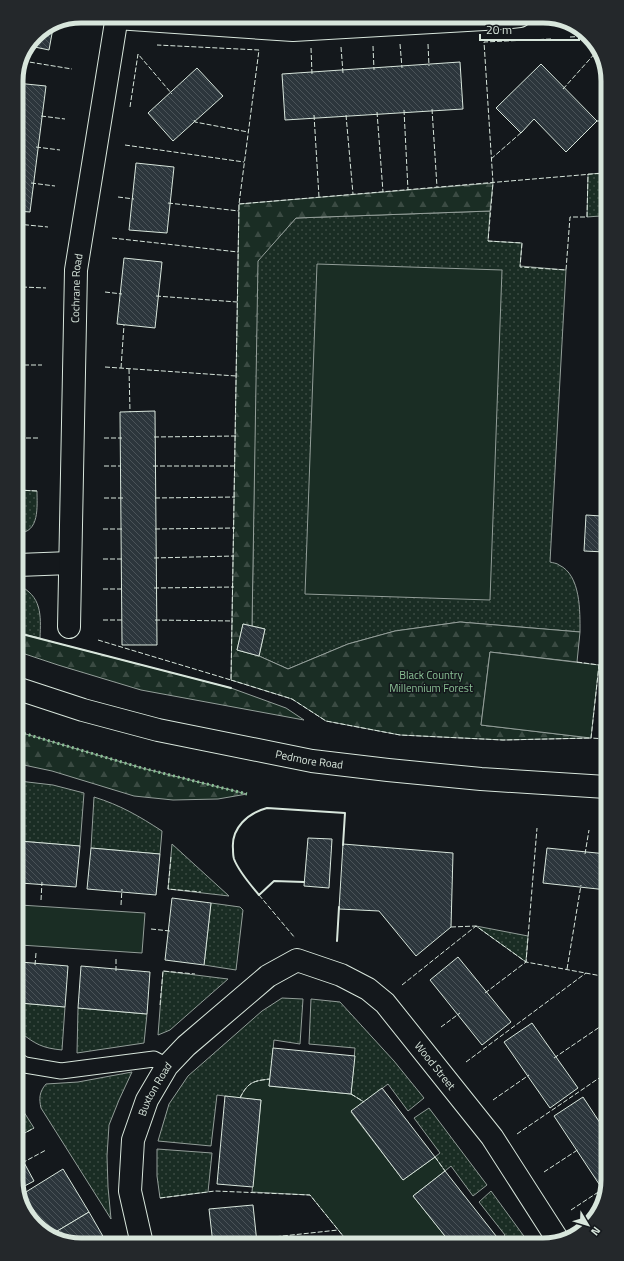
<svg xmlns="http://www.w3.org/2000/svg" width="624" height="1261" font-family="'Titillium Web',sans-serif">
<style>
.grass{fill:url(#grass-dots);stroke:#939e99}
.forest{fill:url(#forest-firs);stroke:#939e99}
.green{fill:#1a2d24;stroke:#939e99}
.building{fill:url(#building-back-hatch);stroke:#d8e6dc}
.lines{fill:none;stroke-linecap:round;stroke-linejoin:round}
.service-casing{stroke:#d8e6dc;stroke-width:17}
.minor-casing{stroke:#d8e6dc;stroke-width:24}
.trunk-casing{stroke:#d8e6dc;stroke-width:24}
.service{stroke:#14181c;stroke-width:15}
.minor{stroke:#14181c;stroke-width:22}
.trunk{stroke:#14181c;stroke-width:22}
.hedge{stroke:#8ac095;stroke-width:3;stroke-dasharray:2 3;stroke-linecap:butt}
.fence{stroke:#d8e6dc;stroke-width:1;stroke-dasharray:5 2;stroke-linecap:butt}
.wall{stroke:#d8e6dc;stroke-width:2}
.labels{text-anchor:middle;stroke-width:3;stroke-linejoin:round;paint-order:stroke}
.street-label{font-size:11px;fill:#d8e6dc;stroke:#14181c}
.park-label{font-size:11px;fill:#8ac095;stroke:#14181c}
.rim{fill:none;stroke:#d8e6dc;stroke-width:5}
</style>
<defs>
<pattern id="grass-dots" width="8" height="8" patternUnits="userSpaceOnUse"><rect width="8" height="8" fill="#1a2d24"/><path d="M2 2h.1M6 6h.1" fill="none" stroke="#3b4b43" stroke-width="1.8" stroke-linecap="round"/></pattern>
<pattern id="forest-firs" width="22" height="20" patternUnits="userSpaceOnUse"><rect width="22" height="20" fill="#1a2d24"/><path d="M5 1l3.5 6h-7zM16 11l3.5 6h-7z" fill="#3b4b43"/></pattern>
<pattern id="building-back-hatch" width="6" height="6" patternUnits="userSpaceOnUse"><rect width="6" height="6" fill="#2c363c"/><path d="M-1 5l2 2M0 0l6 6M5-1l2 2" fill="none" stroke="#4a5358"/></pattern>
</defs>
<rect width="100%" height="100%" fill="#14181c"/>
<g class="grass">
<polygon points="604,173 604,214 600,216 587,217 588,174"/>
<path d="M490 211 488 241 522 243 520 266 566 270 550 562C553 563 557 563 559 565 581 575 580 612 580 632L460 622 395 631 348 644 288 669 259 656 265 629 252 626 257 261 296 218Z"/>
<path d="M18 490 37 491C37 506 40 533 18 533Z"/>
<path d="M18 585C42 596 41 615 40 638L18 633Z"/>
<polygon points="19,781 53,785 84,793 80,846 19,841"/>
<path d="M94 797C120 805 139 816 162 831L160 854 91 848Z"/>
<polygon points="172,844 229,896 168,889"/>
<polygon points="211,903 240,907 243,910 236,970 204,965"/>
<polygon points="476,926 528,936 526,962"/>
<polygon points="163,971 228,979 170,1030 158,1035"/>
<path d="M282 998 303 999 300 1044 274 1040 270 1079C253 1081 248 1082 240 1098L217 1095 211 1146 158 1141 169 1104 188 1076 262 1011Z"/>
<polygon points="311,999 340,1002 394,1061 424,1098 408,1111 388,1084 364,1102 351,1094 355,1048 309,1044"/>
<path d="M20 1003 65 1007 62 1050C42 1048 35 1044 20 1032Z"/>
<polygon points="78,1008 147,1014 144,1043 77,1053"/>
<path d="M132 1072 119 1100 109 1125 107 1156 108 1187 111 1219 41 1108C39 1099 39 1092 46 1084L78 1082Z"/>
<polygon points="20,1104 22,1109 34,1128 21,1135"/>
<polygon points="429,1108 487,1185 473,1196 451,1166 445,1171 435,1157 440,1153 414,1118"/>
<polygon points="157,1149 212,1153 208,1192 160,1198 157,1176"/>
<polygon points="491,1191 526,1239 527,1241 500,1241 505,1235 479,1202"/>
</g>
<g class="forest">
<polygon points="493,183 490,211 296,218 258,261 252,626 243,624 237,650 259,656 288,669 348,644 395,631 460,622 580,632 577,662 490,652 481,725 591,738 503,740 400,735 326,721 292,699 231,680 239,204"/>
<polygon points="18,633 231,688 286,708 304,720 141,690 58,665 19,652"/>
<polygon points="19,732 142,768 247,794 218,799 173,800 134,796 52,771 19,764"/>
</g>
<g class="green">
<polygon points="317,264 502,270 490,600 305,594"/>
<polygon points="490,652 599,665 591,738 481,725"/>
<polygon points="20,905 145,913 142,953 20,945"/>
<path d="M270 1079 269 1086 351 1094 364 1102 351 1112 403 1180 435 1157 445 1171 413 1196 449 1241 348 1242 310 1195 252 1192 261 1100 240 1098C248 1082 253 1081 270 1079Z"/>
</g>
<g class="building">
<polygon points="53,28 49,50 30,46 35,35"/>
<polygon points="460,62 463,109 285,120 282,74"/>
<polygon points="541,64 597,121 566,152 534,119 521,133 496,108"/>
<polygon points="197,68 223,96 173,141 148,113"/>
<polygon points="16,83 46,86 30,212 17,211"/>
<polygon points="136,163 174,167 167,233 129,230"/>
<polygon points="17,254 24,255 21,345 17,345"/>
<polygon points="124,258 162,262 155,328 117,324"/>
<polygon points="17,404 21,404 20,471 18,471"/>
<polygon points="155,411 157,645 122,645 120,412"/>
<polygon points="605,455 605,552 584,551 586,515 601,516"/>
<polygon points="243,624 265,629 259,656 237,650"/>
<polygon points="308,838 332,839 329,888 304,886"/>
<polygon points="19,841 80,846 76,887 20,883"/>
<polygon points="343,844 453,853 451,927 416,956 379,911 339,909"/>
<polygon points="91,848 160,854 156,895 87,889"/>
<polygon points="547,848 607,854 607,890 543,883"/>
<polygon points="172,898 211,903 204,965 165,960"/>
<polygon points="458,957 511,1022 482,1045 430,980"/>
<polygon points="20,962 68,966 65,1007 20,1003"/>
<polygon points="81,966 150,972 147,1014 78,1008"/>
<polygon points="532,1023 578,1088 550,1108 504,1042"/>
<polygon points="273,1048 355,1056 351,1094 269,1086"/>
<polygon points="382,1088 435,1157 403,1180 351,1111"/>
<polygon points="225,1096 261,1100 253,1187 217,1184"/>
<polygon points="583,1097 608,1135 608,1179 599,1184 554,1116"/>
<polygon points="21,1157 34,1181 21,1188"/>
<polygon points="63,1169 89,1212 49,1236 45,1234 34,1220 38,1218 33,1209 27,1212 21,1205 21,1195"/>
<polygon points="445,1171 500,1241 449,1241 413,1196"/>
<polygon points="603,1195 600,1207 596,1200"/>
<polygon points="253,1205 257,1243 213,1244 209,1209"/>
<polygon points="89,1212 108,1245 77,1245 49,1236"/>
</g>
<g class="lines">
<g class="service-casing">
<polyline id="service" points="20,1062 25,1065 61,1071 154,1059 167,1066"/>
</g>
<g class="minor-casing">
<g id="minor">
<polyline points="116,18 293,30 502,18 520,16"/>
<polyline points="18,565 70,563"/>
<path id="s1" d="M69 627 76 270 117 16"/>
<path id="s2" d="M142 1244 130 1191 133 1140 147 1100 167 1066 186 1046 268 976 297 960 341 975 368 989 385 1003 492 1137 558 1240"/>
</g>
</g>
<g class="trunk-casing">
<g id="trunk">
<path id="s3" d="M19 689 83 710 158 730 312 761 388 770 481 779 606 787"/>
</g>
</g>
<use href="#service" class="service"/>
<use href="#minor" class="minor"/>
<use href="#trunk" class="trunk"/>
<polyline class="hedge" points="19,732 142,768 247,794"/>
<g class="fence">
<polyline points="74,19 80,20"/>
<polyline points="570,37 588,36"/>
<polyline points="551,39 484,42 493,183 488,241 522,243 520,267 566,270 570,217 587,217 588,174"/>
<polyline points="400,44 402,68"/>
<polyline points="428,44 429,66"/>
<polyline points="373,46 374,70"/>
<polyline points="341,47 343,73"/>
<polyline points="311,48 312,74"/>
<polyline points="23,61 72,69"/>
<polyline points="563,89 598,50"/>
<polyline points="130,107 138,54 172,94"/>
<polyline points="432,109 437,187"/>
<polyline points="404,110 408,190"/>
<polyline points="377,112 383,192"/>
<polyline points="314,115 319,197"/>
<polyline points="346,115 353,194"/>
<polyline points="41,116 65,119"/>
<polyline points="194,120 195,122 248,132"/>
<polyline points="597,121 603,121"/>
<polyline points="125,145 244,162"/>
<polyline points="36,147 60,150"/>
<polyline points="491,159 523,131"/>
<polyline points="31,183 55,186"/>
<polyline points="118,197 134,199"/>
<polyline points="168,203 239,211"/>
<polyline points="239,204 604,173"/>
<polyline points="17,224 48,227"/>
<polyline points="112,238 238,252"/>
<polyline points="22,287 46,288"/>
<polyline points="105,292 122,294"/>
<polyline points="156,296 237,302"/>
<polyline points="17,365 42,365"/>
<polyline points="105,367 236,376"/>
<polyline points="121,368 124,325"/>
<polyline points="129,369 130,412"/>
<polyline points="154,437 236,436"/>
<polyline points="19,438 39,438"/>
<polyline points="104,438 122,438"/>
<polyline points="104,466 121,466"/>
<polyline points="153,466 235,466"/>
<polyline points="18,490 37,491"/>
<polyline points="104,498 123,498"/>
<polyline points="155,498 235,497"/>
<polyline points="103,529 123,529"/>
<polyline points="155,529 235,528"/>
<polyline points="154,558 234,556"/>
<polyline points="103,559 124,559"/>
<polyline points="154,588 234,587"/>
<polyline points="103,589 124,589"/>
<polyline points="103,620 123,620"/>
<polyline points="155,620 233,621"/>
<polyline points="98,640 231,680 239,204 259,50 157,45"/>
<polyline points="577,662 599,665 591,738 606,739"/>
<polyline points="231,680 292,699 326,721 400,735 503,740 591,738"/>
<polyline points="585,854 589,830"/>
<polyline points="171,857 168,889 201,892"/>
<polyline points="259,895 295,938"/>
<polyline points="41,900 42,882"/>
<polyline points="121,905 122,889"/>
<polyline points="451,927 476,926"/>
<polyline points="151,929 170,931"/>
<polyline points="35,965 36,953"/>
<polyline points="567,969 581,885"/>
<polyline points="116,971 116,957"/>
<polyline points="402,985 476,926 526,962 537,828"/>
<polyline points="485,993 526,962 607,977"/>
<polyline points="160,1005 163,971 195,974"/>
<polyline points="441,1027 460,1013"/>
<polyline points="554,1058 607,1022"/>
<polyline points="466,1062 586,973"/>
<polyline points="351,1094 364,1102"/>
<path d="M240 1098C248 1082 253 1081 270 1079"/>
<polyline points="493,1100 529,1075"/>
<polyline points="517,1134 608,1072"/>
<polyline points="21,1135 34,1128"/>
<polyline points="435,1157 445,1171"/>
<polyline points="22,1163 46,1150"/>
<polyline points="544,1172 579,1149"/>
<polyline points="160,1198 215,1191 310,1195 348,1242"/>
<polyline points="571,1210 606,1187"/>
<polyline points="255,1239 338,1230"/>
</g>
<g class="wall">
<polyline points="18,633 231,688"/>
<path d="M304 882 274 881 259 895C250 884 239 872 234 859 233 856 233 852 233 849 231 828 248 813 267 808L345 813 343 845"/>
<polyline points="337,941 339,907"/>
</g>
</g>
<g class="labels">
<g class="street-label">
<text dy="4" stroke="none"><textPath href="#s1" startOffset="339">Cochrane Road</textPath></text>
<text dy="4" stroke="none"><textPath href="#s3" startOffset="299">Pedmore Road</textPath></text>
<text dy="4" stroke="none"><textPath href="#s2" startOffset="535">Wood Street</textPath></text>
<text dy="4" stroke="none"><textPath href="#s2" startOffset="161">Buxton Road</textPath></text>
</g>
<g class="park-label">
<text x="431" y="679">Black Country<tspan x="431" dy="13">Millennium Forest</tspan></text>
</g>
</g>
<path d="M0 0H624V1261H0ZM81 23H543A58 58 0 0 1 601 81V1180A58 58 0 0 1 543 1238H81A58 58 0 0 1 23 1180V81A58 58 0 0 1 81 23Z" fill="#24282b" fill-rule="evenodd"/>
<path class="rim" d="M81 23H543A58 58 0 0 1 601 81V1180A58 58 0 0 1 543 1238H81A58 58 0 0 1 23 1180V81A58 58 0 0 1 81 23Z"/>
<g transform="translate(588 1225) rotate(128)" stroke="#14181c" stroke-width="3" paint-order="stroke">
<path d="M0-3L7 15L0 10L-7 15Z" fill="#d8e6dc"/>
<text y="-6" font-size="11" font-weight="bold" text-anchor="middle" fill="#d8e6dc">N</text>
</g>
<path d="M480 34v6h99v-6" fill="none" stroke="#d8e6dc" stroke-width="2"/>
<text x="486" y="34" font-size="12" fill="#d8e6dc" stroke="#14181c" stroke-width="3" paint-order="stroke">20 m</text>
</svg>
